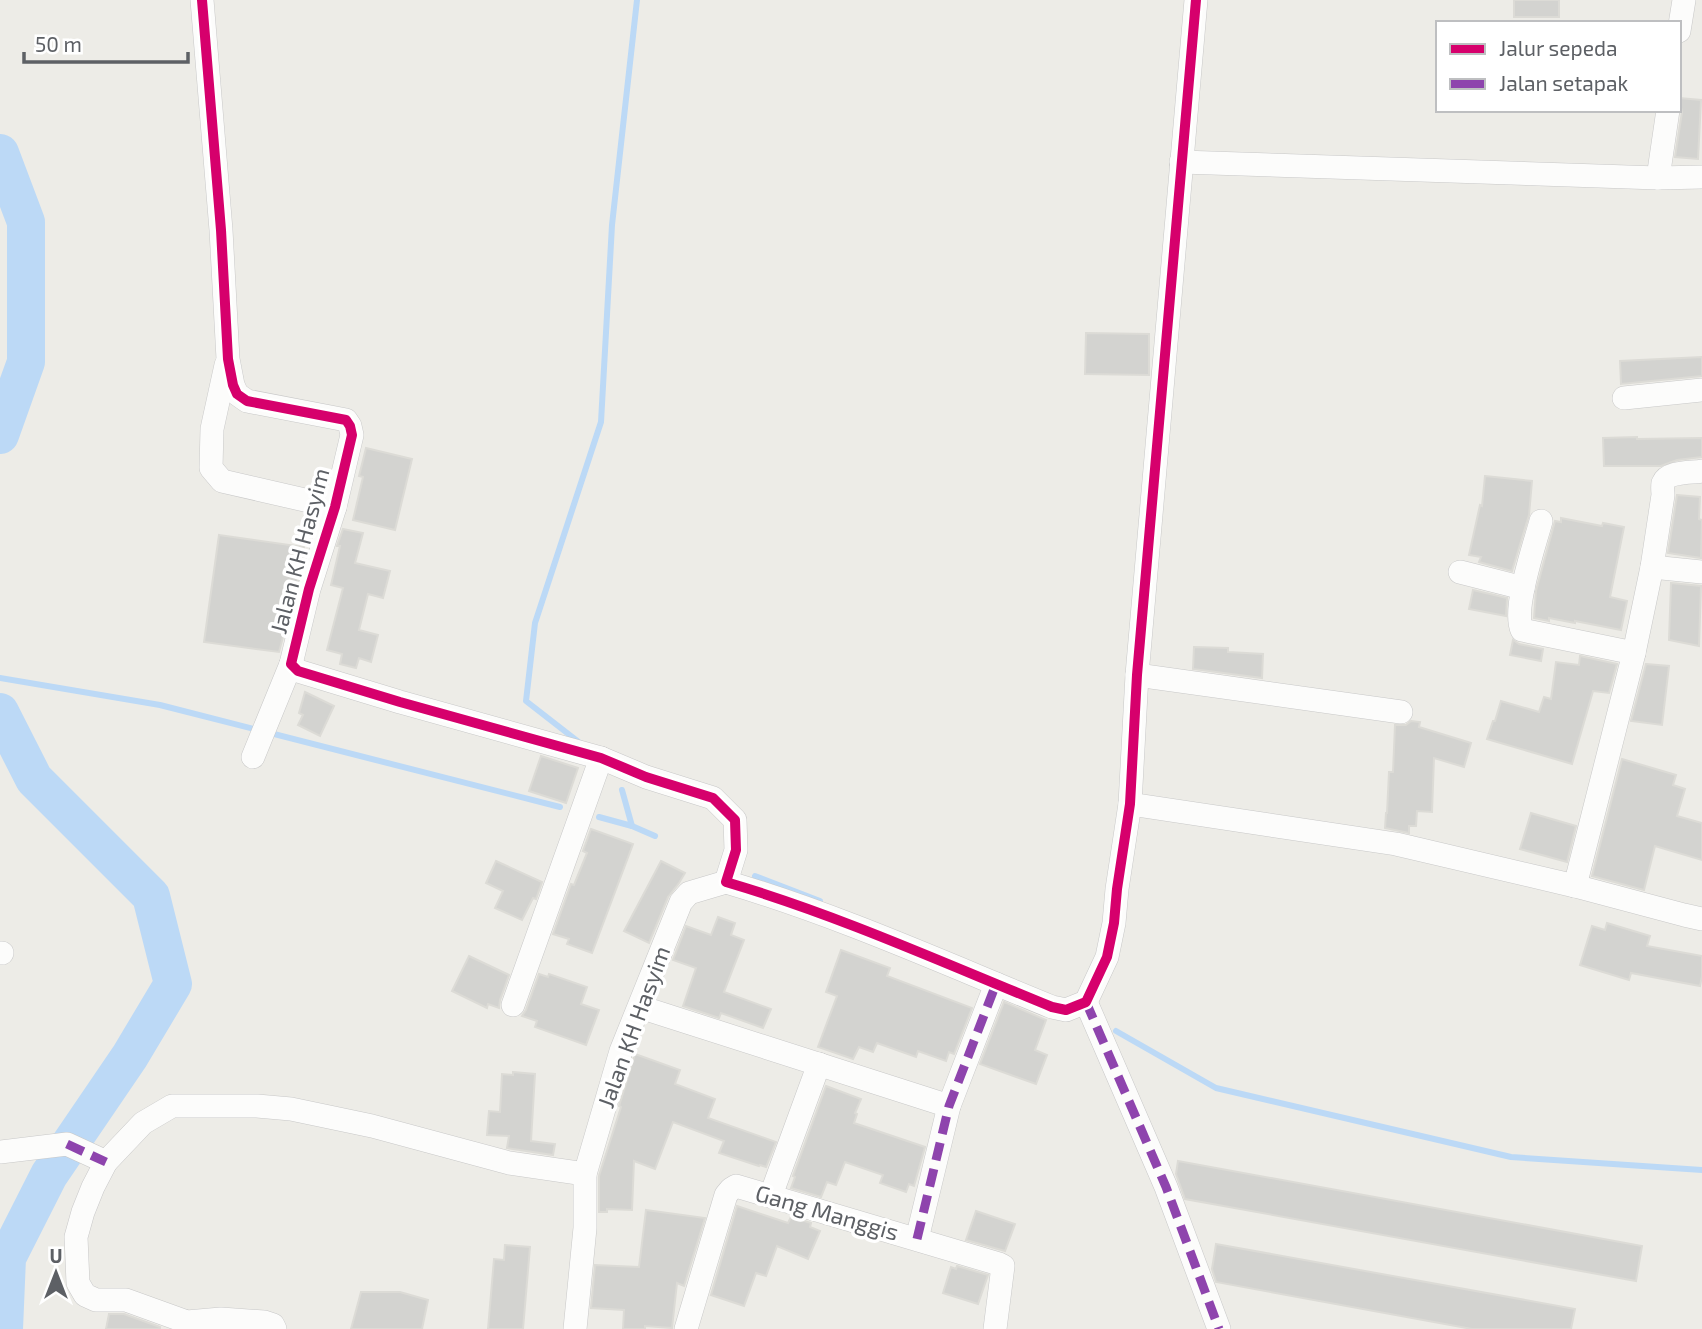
<svg xmlns="http://www.w3.org/2000/svg" width="1702" height="1329" font-family="'Exo 2',sans-serif">
<style>
.lines{fill:none;stroke-linecap:round;stroke-linejoin:round}
.stream{stroke:#bcd9f6;stroke-width:6}
.river{stroke:#bcd9f6;stroke-width:38}
.building{fill:#d3d3d0;stroke:#dcdbd6;stroke-width:2}
.minor-casing{stroke:#c8c8c8;stroke-width:24}
.minor{stroke:#fcfcfb;stroke-width:23}
.quiet{stroke:#8e44ad;stroke-width:9;stroke-dasharray:18 9;stroke-linecap:butt}
.cycleway-casing{stroke:#fff;stroke-width:15}
.cycleway{stroke:#d6006c;stroke-width:10}
.labels{text-anchor:middle;stroke-width:7;stroke-linejoin:round;paint-order:stroke}
.street-label{font-size:23px;fill:#5d6065;stroke:#fff}
</style>
<rect width="100%" height="100%" fill="#edece7"/>
<g class="lines">
<g class="stream">
<polyline points="0,678 160,705 560,807"/>
<polyline points="580,743 526,701 535,623 601,422 612,225 637,0"/>
<polyline points="622,790 632,826"/>
<polyline points="599,817 632,826 655,836"/>
<polyline points="755,876 820,901"/>
<polyline points="1116,1031 1216,1088 1511,1157 1702,1170"/>
</g>
<g class="river">
<polyline points="0,153 26,222 26,362 0,435"/>
<polyline points="0,712 34,779 151,896 173,984 130,1056 49,1175 7,1258 4,1329"/>
</g>
</g>
<g class="building">
<rect x="1514" y="0" width="45" height="17"/>
<polygon points="1679,98 1701,100 1698,159 1675,157 1682,112"/>
<polygon points="1086,333 1149,334 1149,375 1085,374"/>
<polygon points="1702,357 1702,376 1621,384 1620,361"/>
<polygon points="1637,437 1637,439 1702,438 1702,457 1677,460 1661,466 1604,466 1603,438"/>
<polygon points="366,448 412,459 395,530 353,520 363,477 359,476"/>
<polygon points="1485,476 1532,481 1529,515 1512,571 1479,562 1481,557 1469,555 1480,505 1482,506"/>
<polygon points="1677,495 1700,497 1699,519 1702,520 1701,558 1668,553"/>
<polygon points="1561,518 1602,526 1603,523 1624,527 1610,597 1627,601 1621,630 1575,621 1575,623 1549,618 1549,621 1534,618 1536,591 1555,521 1561,522"/>
<polygon points="343,529 363,533 355,563 390,571 383,598 368,594 359,630 378,635 371,662 359,658 356,668 340,664 342,654 327,650 343,588 331,585 340,546 337,546"/>
<polygon points="219,535 304,547 301,569 279,652 204,642"/>
<polygon points="1671,583 1701,586 1699,646 1669,640"/>
<polygon points="1473,590 1507,598 1506,616 1469,609"/>
<polygon points="1513,640 1519,644 1543,649 1541,661 1510,655"/>
<polygon points="1194,647 1228,648 1228,652 1263,654 1262,678 1193,669"/>
<polygon points="1580,656 1617,664 1609,693 1593,691 1572,764 1487,739 1493,721 1495,721 1501,701 1539,712 1544,697 1551,699 1556,662 1579,665"/>
<polygon points="1646,664 1669,666 1662,725 1631,721"/>
<polygon points="305,692 334,706 320,736 298,725 303,715 299,713"/>
<polygon points="1411,721 1420,722 1419,727 1471,743 1464,767 1434,758 1432,812 1417,811 1416,826 1409,826 1409,833 1385,828 1386,813 1387,813 1389,772 1393,772 1395,725 1406,725"/>
<polygon points="541,756 578,768 566,803 529,791"/>
<polygon points="1622,759 1676,775 1673,785 1685,789 1677,816 1702,823 1702,860 1655,846 1644,890 1592,876"/>
<polygon points="1531,813 1576,826 1567,862 1520,849"/>
<polygon points="591,829 633,844 592,953 567,944 569,939 553,934 571,884 574,885 587,853 583,851"/>
<polygon points="496,861 542,882 536,899 533,898 522,920 495,908 503,891 486,883"/>
<polygon points="661,861 685,873 679,883 668,897 649,943 624,931"/>
<polygon points="718,917 735,923 731,935 744,940 724,992 771,1009 763,1028 721,1013 719,1018 683,1006 696,968 673,960 686,926 711,935"/>
<polygon points="1607,923 1650,936 1647,946 1702,956 1702,976 1700,986 1631,973 1629,980 1580,965 1592,926 1605,930"/>
<polygon points="841,950 890,968 887,976 972,1008 954,1054 949,1052 946,1061 918,1051 916,1057 877,1043 873,1052 859,1047 853,1059 818,1047 837,996 826,992"/>
<polygon points="469,956 509,975 500,1000 499,1008 488,1004 487,1008 452,991"/>
<polygon points="539,974 548,977 549,974 587,987 581,1004 599,1010 586,1045 535,1027 537,1021 522,1016 526,1010"/>
<polygon points="1004,1002 1046,1020 1035,1050 1047,1055 1036,1084 980,1064"/>
<polygon points="635,1054 680,1070 675,1084 715,1099 708,1118 776,1142 766,1167 760,1165 759,1166 719,1153 724,1141 673,1122 655,1169 634,1161 632,1210 607,1209 607,1212 599,1212 599,1176 621,1107 619,1106"/>
<polygon points="513,1072 535,1074 531,1141 555,1144 553,1155 507,1148 509,1136 487,1135 489,1111 500,1112 502,1074 513,1075"/>
<polygon points="826,1086 861,1099 855,1113 857,1114 854,1123 925,1147 914,1186 909,1184 906,1192 880,1183 883,1175 845,1162 836,1185 827,1182 821,1197 791,1188 795,1177 793,1176"/>
<polygon points="1178,1161 1642,1246 1636,1281 1185,1199 1176,1174"/>
<polygon points="737,1206 788,1223 791,1217 811,1223 810,1227 820,1231 808,1259 777,1246 766,1276 756,1273 744,1306 711,1295"/>
<polygon points="646,1210 705,1218 684,1286 677,1283 672,1328 645,1326 645,1329 623,1329 624,1310 591,1308 595,1265 639,1267"/>
<polygon points="976,1211 1015,1224 1005,1251 966,1240"/>
<polygon points="1216,1244 1575,1309 1571,1329 1472,1329 1216,1282 1212,1269"/>
<polygon points="505,1245 530,1247 523,1329 488,1329 494,1259 504,1260"/>
<polygon points="957,1266 988,1275 978,1304 943,1293 951,1267 956,1269"/>
<polygon points="361,1292 400,1292 428,1300 422,1329 351,1329"/>
<polygon points="109,1314 124,1314 160,1327 160,1329 106,1329"/>
</g>
<g class="lines">
<g class="minor-casing">
<g id="minor">
<polyline points="202,0 221,230 228,359 233,385 237,394 247,401 346,420 350,426 352,435 335,507 309,589 291,664 253,757"/>
<polyline points="1679,31 1684,0"/>
<polyline points="1668,110 1658,178 1702,177"/>
<polyline points="1181,162 1658,178"/>
<polyline points="226,365 212,429 211,468 222,481 335,507"/>
<polyline points="1624,398 1702,390"/>
<path d="M1541 521C1535 544 1512 609 1522 630L1634 653"/>
<polyline points="1652,567 1702,572"/>
<polyline points="1460,572 1523,588"/>
<polyline points="291,664 298,671 400,702 601,758 646,777 713,798 735,820 736,850 726,882"/>
<polyline points="1137,675 1401,712"/>
<polyline points="1130,804 1396,844 1575,886 1684,915 1702,919"/>
<path d="M726 882C838 915 944 963 1052 1007L1066 1010 1086 1002 1107 957 1114 923 1117 889 1130 804 1137 675 1196 0"/>
<path d="M1575 886 1634 653 1652 567 1663 495C1663 492 1662 485 1663 483 1668 471 1691 473 1702 471"/>
<polyline points="0,953 2,953"/>
<polyline points="1086,1002 1166,1187 1219,1329"/>
<polyline points="513,1005 601,758"/>
<polyline points="640,1007 949,1106"/>
<polyline points="0,1152 67,1144 106,1162"/>
<polyline points="771,1195 819,1064"/>
<polyline points="917,1239 949,1106 996,984"/>
<polyline points="275,1329 273,1325 264,1322 221,1319 187,1322 126,1300 96,1300 85,1295 78,1283 76,1237 83,1212 93,1187 106,1162 143,1123 172,1106 257,1106 291,1109 372,1126 509,1163 585,1174"/>
<polyline points="575,1329 585,1228 585,1174 621,1051 681,902 689,893 726,882"/>
<polyline points="686,1329 726,1195 731,1189 736,1186 999,1264 1003,1266 995,1329"/>
</g>
</g>
<use href="#minor" class="minor"/>
<g class="quiet">
<polyline points="1086,1002 1166,1187 1219,1329"/>
<polyline points="67,1144 106,1162"/>
<polyline points="917,1239 949,1106 996,984"/>
</g>
<g class="cycleway-casing">
<path id="cycleway" d="M202 0 221 230 228 359 233 385 237 394 247 401 346 420 350 426 352 435 335 507 309 589 291 664 298 671 400 702 601 758 646 777 713 798 735 820 736 850 726 882C838 915 944 963 1052 1007L1066 1010 1086 1002 1107 957 1114 923 1117 889 1130 804 1137 675 1196 0"/>
</g>
<use href="#cycleway" class="cycleway"/>
</g>
<g class="labels">
<g class="street-label">
<text transform="translate(300 551) rotate(-75)" y="8">Jalan KH Hasyim</text>
<text transform="translate(634 1027) rotate(-70)" y="8">Jalan KH Hasyim</text>
<text transform="translate(827 1213) rotate(16)" y="8">Gang Manggis</text>
</g>
</g>
<rect x="1436" y="21" width="245" height="91" fill="#ffffff" stroke="#bebfc1" stroke-width="2"/>
<rect x="1450" y="44" width="35" height="10" fill="#d6006c" stroke="#bebfc1" stroke-width="2"/>
<text x="1499" y="56" font-size="21" fill="#5d6065">Jalur sepeda</text>
<rect x="1450" y="79" width="35" height="10" fill="#8e44ad" stroke="#bebfc1" stroke-width="2"/>
<text x="1499" y="91" font-size="21" fill="#5d6065">Jalan setapak</text>
<g transform="translate(56 1273)" stroke="#ffffff" stroke-width="5" paint-order="stroke">
<path d="M0-5L12 26L0 18L-12 26Z" fill="#5d6065"/>
<text y="-10" font-size="19" font-weight="bold" text-anchor="middle" fill="#5d6065">U</text>
</g>
<path d="M24 52v10h164v-10" fill="none" stroke="#5d6065" stroke-width="3.5"/>
<text x="35" y="52" font-size="21" fill="#5d6065" stroke="#ffffff" stroke-width="5" paint-order="stroke">50 m</text>
</svg>
